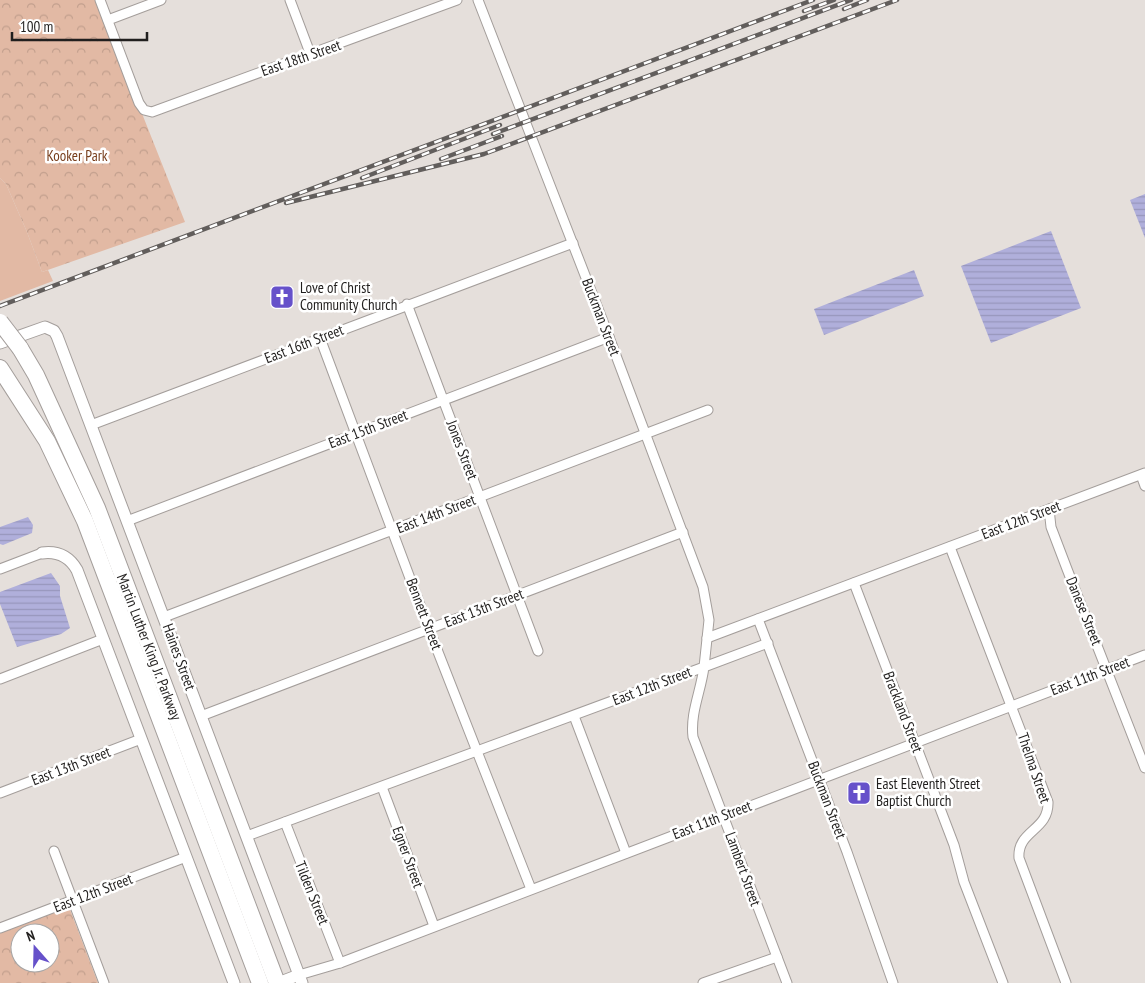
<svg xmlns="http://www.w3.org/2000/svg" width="1145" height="983" font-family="'PT Sans Narrow',sans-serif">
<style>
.grass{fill:#e2b9a4}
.park{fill:url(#park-crowns);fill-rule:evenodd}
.water{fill:url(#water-rules)}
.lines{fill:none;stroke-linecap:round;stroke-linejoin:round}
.minor-casing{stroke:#a49e9b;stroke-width:11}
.tertiary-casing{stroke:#a49e9b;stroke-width:13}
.motorway-casing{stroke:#a49e9b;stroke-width:18}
.minor{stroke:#fff;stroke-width:9}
.tertiary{stroke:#fff;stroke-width:11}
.motorway{stroke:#fff;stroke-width:16}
.rail-casing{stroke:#625e5c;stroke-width:4.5}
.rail{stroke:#fff;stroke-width:2.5;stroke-dasharray:8;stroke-linecap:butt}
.motorway-bridge-casing{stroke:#a49e9b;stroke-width:18;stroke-linecap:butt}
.motorway-bridge{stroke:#fff;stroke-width:16}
.labels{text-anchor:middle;stroke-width:5;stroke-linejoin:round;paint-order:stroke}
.street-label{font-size:15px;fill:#211f1e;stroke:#fff}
.park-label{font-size:15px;fill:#783e1c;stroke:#fff}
.poi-label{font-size:15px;fill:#211f1e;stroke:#fff;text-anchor:start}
</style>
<defs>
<pattern id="park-crowns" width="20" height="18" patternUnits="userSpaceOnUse" patternTransform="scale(1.25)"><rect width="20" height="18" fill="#e2b9a4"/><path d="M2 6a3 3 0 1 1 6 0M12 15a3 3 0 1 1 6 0" fill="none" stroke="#c29f8d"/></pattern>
<pattern id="water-rules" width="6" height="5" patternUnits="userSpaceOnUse" patternTransform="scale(1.25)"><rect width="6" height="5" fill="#b0afdb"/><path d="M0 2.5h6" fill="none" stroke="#9796bc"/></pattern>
</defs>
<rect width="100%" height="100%" fill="#e5dfdb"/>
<polygon class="grass" points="0,178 6,184 27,232 42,272 48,270 53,281 0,301"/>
<g class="park">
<polygon points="0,0 97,0 185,222 42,272 27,232 6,184 0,178"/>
<path d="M69 907 98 983H0V933ZM20 933H50V963H20Z"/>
</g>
<g class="water">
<polygon points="1145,194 1145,238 1130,200"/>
<polygon points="1051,231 1081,308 991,343 961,266"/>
<polygon points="914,270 924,296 824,335 814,309"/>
<polygon points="28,517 33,525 32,533 3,545 0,544 0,527"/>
<polygon points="51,573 60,586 60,596 70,628 61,634 17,647 0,604 0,592"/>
</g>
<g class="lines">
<g class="minor-casing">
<g id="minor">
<polyline points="100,0 139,103 144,110 152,112 457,0"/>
<polyline points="290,0 310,53"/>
<polyline points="108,20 161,0"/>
<polyline points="407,304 538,651"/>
<polyline points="320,338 429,629 531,889"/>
<polyline points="91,425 573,243"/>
<polyline points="1141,475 1145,486"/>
<polyline points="1049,509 1051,527 1067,569 1145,768"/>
<polyline points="127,521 609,337"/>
<path d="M950 547 1048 802C1049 831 1017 830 1019 858L1066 983"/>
<polyline points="0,569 42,553"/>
<polyline points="854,583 954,845 964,882 1003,983"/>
<polyline points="164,617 708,410"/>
<polyline points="758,619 847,852 893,983"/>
<polyline points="707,638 1145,473"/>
<path d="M768 643 704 667C701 691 690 713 693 737L787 983"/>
<polyline points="0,679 103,639"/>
<polyline points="201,716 683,532"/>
<polyline points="574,716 626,853"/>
<polyline points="382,787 434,926"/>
<polyline points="0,793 141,739"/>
<polyline points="285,822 340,963"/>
<polyline points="247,836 704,667 709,620 703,587 609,337 478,0"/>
<polyline points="54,851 104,983"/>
<polyline points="0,928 186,857"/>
<polyline points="299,975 340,963 1145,655"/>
<polyline points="703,983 777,957"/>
</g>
</g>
<g class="tertiary-casing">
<g id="tertiary">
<polyline points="0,343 45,327 54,331 57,336 302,983"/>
<path d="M42 553C57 551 69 556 77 570L234 983"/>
<polyline points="278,983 299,975"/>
</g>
</g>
<g class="motorway-casing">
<g id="motorway">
<polyline points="20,348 36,375 97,508 277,983"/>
<polyline points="0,368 47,441 85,521 260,983"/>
</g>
</g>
<use href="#minor" class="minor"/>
<use href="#tertiary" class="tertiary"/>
<use href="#motorway" class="motorway"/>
<g class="rail-casing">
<g id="rail">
<polyline points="844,9 867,0"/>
<polyline points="804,11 834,0"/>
<polyline points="493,134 851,0"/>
<polyline points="441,159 502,136"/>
<polyline points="362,178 500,125"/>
<polyline points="286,203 484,154 897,0"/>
<polyline points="0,306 813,0"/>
</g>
</g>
<use href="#rail" class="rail"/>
<g class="motorway-bridge-casing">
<polyline id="motorway-bridge" points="0,322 20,348"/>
</g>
<use href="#motorway-bridge" class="motorway-bridge"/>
</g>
<defs>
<g id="church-square" transform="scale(1.25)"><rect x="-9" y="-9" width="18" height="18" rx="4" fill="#6651ca" stroke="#fff"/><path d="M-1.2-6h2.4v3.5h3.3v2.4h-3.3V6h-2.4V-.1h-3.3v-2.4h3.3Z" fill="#fff"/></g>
</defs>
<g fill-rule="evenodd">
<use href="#church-square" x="282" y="297"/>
<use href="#church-square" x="859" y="793"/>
</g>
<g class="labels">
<g class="street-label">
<text transform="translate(301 58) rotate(-19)" y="5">East 18th Street</text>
<text transform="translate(601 317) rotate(69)" y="5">Buckman Street</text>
<text transform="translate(304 344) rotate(-21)" y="5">East 16th Street</text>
<text transform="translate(368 429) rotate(-21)" y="5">East 15th Street</text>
<text transform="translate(462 450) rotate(69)" y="5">Jones Street</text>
<text transform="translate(436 514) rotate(-21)" y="5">East 14th Street</text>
<text transform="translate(1021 520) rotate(-21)" y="5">East 12th Street</text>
<text transform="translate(484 608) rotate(-21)" y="5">East 13th Street</text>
<text transform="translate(1084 611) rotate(68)" y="5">Danese Street</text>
<text transform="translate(424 614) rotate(69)" y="5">Bennett Street</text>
<text transform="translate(149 647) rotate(69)" y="5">Martin Luther King Jr. Parkway</text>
<text transform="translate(179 657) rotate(70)" y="5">Haines Street</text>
<text transform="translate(1090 676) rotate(-21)" y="5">East 11th Street</text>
<text transform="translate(652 686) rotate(-21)" y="5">East 12th Street</text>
<text transform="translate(903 712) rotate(69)" y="5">Brackland Street</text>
<text transform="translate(71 766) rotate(-21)" y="5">East 13th Street</text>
<text transform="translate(1034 768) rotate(71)" y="5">Thelma Street</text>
<text transform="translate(827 800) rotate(69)" y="5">Buckman Street</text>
<text transform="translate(712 820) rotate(-21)" y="5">East 11th Street</text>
<text transform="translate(408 857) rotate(70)" y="5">Egner Street</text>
<text transform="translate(743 869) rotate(70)" y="5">Lambert Street</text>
<text transform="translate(93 893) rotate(-21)" y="5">East 12th Street</text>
<text transform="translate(312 893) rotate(68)" y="5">Tilden Street</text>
</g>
<g class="park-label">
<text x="77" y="161">Kooker Park</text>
</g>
<g class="poi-label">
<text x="300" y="293">Love of Christ<tspan x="300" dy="17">Community Church</tspan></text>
<text x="876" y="789">East Eleventh Street<tspan x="876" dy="17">Baptist Church</tspan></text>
</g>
</g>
<g transform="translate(35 948) rotate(340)"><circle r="24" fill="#ffffff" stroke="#a6a5a5"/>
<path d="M0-4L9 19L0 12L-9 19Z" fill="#6651ca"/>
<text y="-8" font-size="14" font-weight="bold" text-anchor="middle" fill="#211f1e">N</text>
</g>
<path d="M12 32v8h135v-8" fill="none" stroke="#211f1e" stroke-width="2.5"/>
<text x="20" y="32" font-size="15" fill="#211f1e" stroke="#ffffff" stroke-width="4" paint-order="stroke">100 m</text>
</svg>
